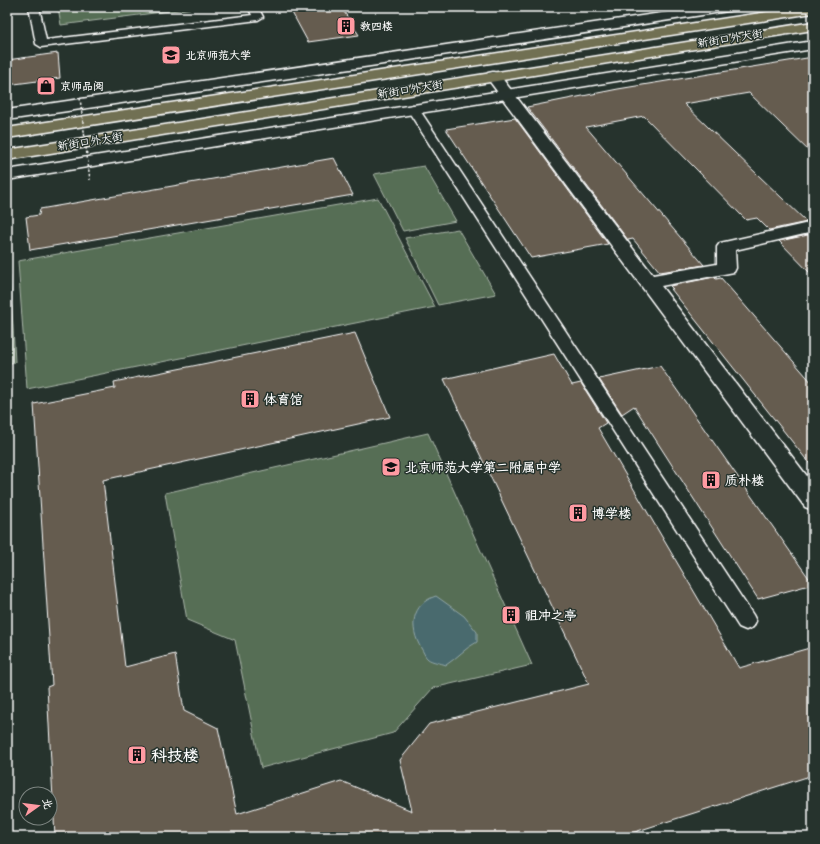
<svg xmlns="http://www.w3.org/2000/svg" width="820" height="844" font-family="Mali,'LXGW WenKai TC',sans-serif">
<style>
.green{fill:#566e54;stroke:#aab6aa}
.water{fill:#486a6e;stroke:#91a6a8}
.building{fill:#655b4f;stroke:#fff}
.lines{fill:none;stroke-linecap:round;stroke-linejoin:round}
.lane-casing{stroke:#fff;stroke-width:3}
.street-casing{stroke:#fff;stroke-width:3}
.secondary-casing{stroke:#fff;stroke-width:3}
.primary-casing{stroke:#fff;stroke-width:3}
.path{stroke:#fff;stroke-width:1.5;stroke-dasharray:2.5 2;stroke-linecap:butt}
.lane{fill:#26332d;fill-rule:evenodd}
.street{fill:#26332d;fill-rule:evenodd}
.secondary{fill:#26332d;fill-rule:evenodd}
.primary{fill:#716f52;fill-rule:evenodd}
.path-bridge{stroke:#fff;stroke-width:1.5;stroke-dasharray:2.5 2;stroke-linecap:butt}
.labels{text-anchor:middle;stroke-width:3;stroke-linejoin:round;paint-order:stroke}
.far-poi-label{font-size:11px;font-weight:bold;fill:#fff;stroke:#26332d;text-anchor:start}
.far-street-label{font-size:11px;fill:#fff;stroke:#26332d}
.poi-label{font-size:13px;font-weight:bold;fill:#fff;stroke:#26332d;text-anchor:start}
.near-poi-label{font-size:16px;font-weight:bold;fill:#fff;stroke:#26332d;text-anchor:start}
</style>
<rect width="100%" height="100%" fill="#26332d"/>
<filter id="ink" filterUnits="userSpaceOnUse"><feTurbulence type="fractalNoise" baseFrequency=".025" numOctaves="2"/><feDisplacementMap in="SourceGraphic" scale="8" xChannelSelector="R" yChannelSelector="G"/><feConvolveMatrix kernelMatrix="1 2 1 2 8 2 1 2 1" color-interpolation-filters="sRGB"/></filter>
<g filter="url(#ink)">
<g class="green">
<polygon points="58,7 201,7 61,25"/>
<polygon points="424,166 456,221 403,231 374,174"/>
<polygon points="378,198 435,307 27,389 18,261"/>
<polygon points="458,229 496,294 438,305 405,238"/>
<polygon points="10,276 15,362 7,364 7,277"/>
<polygon points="428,433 532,665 433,688 393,733 261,768 235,640 187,620 165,493"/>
</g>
<path class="water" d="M436 596 464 616 477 632V642C465 648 457 658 446 665 441 663 432 662 428 659 425 657 423 651 421 648 409 628 411 604 436 596Z"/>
<g class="building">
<polygon points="289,7 341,7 359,35 308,42"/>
<polygon points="58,53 60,78 7,85 7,60"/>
<polygon points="813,57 813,155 749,93 684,104 807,222 769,230 757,218 746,220 644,116 586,127 704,265 660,272 633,239 628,240 527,107 618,89"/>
<polygon points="515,118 608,244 531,258 446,129"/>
<polygon points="334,158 353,195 30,250 26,217 39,215 40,209"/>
<polygon points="813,234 813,276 779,241"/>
<polygon points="714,277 716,279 721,278 813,384 813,468 671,289 673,289 670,286"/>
<polygon points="355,333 390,417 103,480 125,667 175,654 184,711 218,728 237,814 341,781 412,811 400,760 429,724 589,684 444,379 554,354 572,385 581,383 606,423 598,428 739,668 813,647 813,775 619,837 55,837 47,687 52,685 34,404 115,388 114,382"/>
<polygon points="660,366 813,584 758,599 634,406 622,414 599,379"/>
</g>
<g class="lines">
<g class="lane-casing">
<g id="lane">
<polygon points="29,7 39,7 46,40 252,15 248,7 258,7 263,17 258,20 41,47 36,44"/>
<polygon points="413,105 419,109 753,615 756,621 753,627 746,630 739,627 407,109"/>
</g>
</g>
<g class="street-casing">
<polygon id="street" points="493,72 498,73 653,275 717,264 717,247 720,243 813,222 813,232 735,250 736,268 734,272 661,286 813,484 813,510 805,507 488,79 486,76 488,73"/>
</g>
<g class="secondary-casing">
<g id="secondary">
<polygon points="702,7 735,7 733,10 728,11 377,65 7,120 7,110"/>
<polygon points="813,41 813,49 7,180 7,170"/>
</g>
</g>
<g class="primary-casing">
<g id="primary">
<polygon points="800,7 813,7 813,13 7,138 7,128"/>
<polygon points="813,22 813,30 7,160 7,150"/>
</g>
</g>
<polyline class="path" points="57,11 68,7"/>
<use href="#lane" class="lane"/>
<use href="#street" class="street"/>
<use href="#secondary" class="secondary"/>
<use href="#primary" class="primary"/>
<polyline class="path-bridge" points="80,98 90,180"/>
</g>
</g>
<defs>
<g id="building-square" transform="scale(1)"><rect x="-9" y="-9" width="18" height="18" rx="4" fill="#ff9aa2" stroke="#26332d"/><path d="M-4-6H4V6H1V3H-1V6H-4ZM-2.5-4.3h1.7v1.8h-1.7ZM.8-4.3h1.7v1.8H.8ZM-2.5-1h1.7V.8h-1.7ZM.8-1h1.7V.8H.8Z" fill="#111"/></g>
<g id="university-square" transform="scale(1)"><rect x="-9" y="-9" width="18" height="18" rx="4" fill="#ff9aa2" stroke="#26332d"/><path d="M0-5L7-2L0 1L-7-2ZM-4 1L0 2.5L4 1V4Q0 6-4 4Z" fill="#111"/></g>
<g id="shop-square" transform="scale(1)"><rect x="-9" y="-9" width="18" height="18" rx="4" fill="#ff9aa2" stroke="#26332d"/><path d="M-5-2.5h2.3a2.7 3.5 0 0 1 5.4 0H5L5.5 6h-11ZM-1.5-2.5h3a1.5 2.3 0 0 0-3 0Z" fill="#111"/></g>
<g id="school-square" transform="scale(1)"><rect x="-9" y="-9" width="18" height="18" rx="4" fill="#ff9aa2" stroke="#26332d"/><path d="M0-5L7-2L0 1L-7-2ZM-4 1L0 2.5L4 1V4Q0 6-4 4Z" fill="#111"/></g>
</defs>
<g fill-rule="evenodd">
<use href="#building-square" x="346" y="26"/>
<use href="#university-square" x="171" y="55"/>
<use href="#shop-square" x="46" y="86"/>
<use href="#building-square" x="250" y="399"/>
<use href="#school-square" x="391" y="467"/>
<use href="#building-square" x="711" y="480"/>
<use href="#building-square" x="578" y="513"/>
<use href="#building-square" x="511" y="615"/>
<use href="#building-square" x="137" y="755"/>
</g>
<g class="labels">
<g class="far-poi-label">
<text x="360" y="30">教四楼</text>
<text x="185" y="59">北京师范大学</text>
<text x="60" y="90">京师品阅</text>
</g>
<g class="far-street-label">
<text transform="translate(730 38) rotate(-9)" y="4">新街口外大街</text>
<text transform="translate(410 89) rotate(-9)" y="4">新街口外大街</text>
<text transform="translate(90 141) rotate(-9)" y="4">新街口外大街</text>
</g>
<g class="poi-label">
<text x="264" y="404">体育馆</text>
<text x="405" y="472">北京师范大学第二附属中学</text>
<text x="725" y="485">质朴楼</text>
<text x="592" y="518">博学楼</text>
<text x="525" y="620">祖冲之亭</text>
</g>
<g class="near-poi-label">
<text x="151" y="761">科技楼</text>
</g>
</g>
<rect width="820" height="844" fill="none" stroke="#26332d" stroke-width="24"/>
<rect x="12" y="12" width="796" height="820" fill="none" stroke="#fff" stroke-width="1.5" filter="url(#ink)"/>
<g transform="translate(38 806) rotate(76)"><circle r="19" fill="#26332d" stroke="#7d8581"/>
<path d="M0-3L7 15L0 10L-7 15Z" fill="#ff9aa2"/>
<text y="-6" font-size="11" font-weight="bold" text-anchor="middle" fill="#ffffff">北</text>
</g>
</svg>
